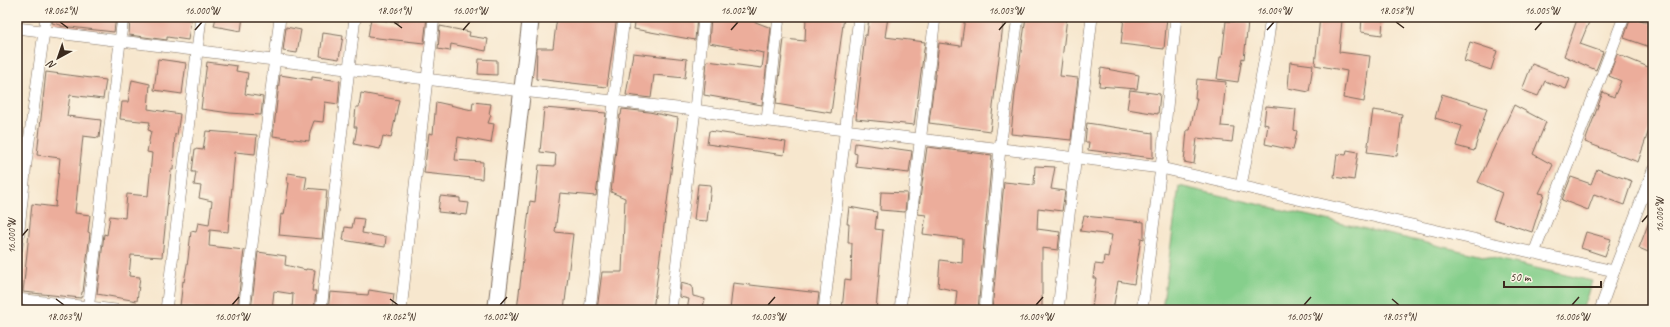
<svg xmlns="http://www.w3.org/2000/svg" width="1670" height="327" font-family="Caveat,sans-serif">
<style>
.green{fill:#86cf8c;stroke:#607c55}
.building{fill:#ecad9b}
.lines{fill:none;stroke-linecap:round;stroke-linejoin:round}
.street-casing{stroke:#7d6c5c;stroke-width:12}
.secondary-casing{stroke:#7d6c5c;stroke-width:18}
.street{stroke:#fff;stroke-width:11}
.secondary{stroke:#fff;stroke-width:16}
.ticks{fill:none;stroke:#3b2a1e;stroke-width:1.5}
.neatline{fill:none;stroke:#3b2a1e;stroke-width:1.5}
.ticks-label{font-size:10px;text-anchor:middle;fill:#3b2a1e}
</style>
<rect width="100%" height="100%" fill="#fcf5e5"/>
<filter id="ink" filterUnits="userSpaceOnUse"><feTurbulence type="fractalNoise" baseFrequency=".025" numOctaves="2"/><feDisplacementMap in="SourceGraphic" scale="8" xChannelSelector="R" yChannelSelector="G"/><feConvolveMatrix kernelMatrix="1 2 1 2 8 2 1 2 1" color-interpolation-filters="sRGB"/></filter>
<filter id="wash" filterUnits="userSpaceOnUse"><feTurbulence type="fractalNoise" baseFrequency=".012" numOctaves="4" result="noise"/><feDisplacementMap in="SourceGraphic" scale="16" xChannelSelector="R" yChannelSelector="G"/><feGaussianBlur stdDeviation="0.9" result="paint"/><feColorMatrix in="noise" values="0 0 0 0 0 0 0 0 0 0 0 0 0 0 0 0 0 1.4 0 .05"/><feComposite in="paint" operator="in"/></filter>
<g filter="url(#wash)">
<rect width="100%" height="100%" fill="#f7e7ce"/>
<polygon class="green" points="1179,186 1592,281 1582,310 1162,310"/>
<g id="blocks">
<g class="building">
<polygon points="53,17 116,17 114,32 61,26 61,25 52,23"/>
<polygon points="130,17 170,17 191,20 188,40 167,37 167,40 129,35"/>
<polygon points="216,17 243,17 241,31 214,26"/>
<polygon points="399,17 427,17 424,43 368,37 371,18 398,23"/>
<polygon points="557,17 617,17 607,87 536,79 537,48 553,48"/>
<polygon points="636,17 697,17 695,40 634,29"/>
<polygon points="711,17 754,17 753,21 771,28 762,105 704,95 707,61 762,68 764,53 709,43"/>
<polygon points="806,17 844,17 831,113 776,104 784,39 805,41"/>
<polygon points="869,17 888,17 885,37 925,42 914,125 856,119 865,35 867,35"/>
<polygon points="965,17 1004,17 990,131 929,123 939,43 961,46"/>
<polygon points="1026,17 1067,17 1060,76 1078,78 1071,140 1011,134 1015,94"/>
<polygon points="1124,17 1146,20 1146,17 1167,17 1164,49 1121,44"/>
<polygon points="1320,17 1342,20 1339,52 1370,56 1364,102 1343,98 1347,71 1315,65"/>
<polygon points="1362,17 1383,17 1382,35 1361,32"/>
<polygon points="1578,17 1591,17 1580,44 1603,52 1596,70 1564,56"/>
<polygon points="1631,17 1653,24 1653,48 1624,38"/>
<polygon points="1226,21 1248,22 1244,59 1242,58 1238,82 1217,79 1220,57 1222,57"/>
<polygon points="440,26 470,32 469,36 488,39 486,51 451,44 450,51 438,49"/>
<polygon points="286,27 301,30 297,53 283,51"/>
<polygon points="323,33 343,36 339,59 320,56"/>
<polygon points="1470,42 1497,51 1491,70 1464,61"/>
<polygon points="633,53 687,59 685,78 654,75 651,98 626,95"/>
<polygon points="1617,54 1653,69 1653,118 1638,162 1585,142 1603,92 1614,97 1621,81 1609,76"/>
<polygon points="158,59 186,63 182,94 154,90"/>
<polygon points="479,59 497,60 497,75 478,74"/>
<polygon points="207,62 237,66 236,71 248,73 245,94 263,97 261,115 230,113 201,109"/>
<polygon points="1290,62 1313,65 1309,92 1288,88"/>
<polygon points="1532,64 1570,79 1566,89 1545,81 1538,96 1522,90"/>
<polygon points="1101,68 1139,75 1137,89 1099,86"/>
<polygon points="46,72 106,80 103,99 70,95 67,116 101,120 99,138 83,136 75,213 90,215 88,232 90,233 83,292 82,292 81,298 23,292 32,204 55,207 60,158 37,155"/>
<polygon points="280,75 312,80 312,77 340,81 338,104 325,102 323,122 314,121 310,132 309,141 273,136"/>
<polygon points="1197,79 1226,82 1221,126 1234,127 1232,142 1197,138 1194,164 1184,162 1187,130 1190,130 1197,98 1195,98"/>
<polygon points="132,80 150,84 148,109 180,114 177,135 175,134 173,170 171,170 162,257 131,255 129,276 140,277 137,301 97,294 104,234 107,235 110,216 125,218 127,194 148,196 152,153 147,152 151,131 148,130 150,122 120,119 122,102 128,102"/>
<polygon points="1130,90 1160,94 1158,114 1127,109"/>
<polygon points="361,93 399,100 391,138 383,136 380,149 354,144 357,127 354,127 356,107 359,107"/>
<polygon points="1442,94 1487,108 1474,151 1456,146 1462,126 1435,118"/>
<polygon points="436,102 472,110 473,102 491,104 489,114 491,115 488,123 494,124 491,143 458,137 455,160 483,162 482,179 424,173 429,133 433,134"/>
<polygon points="1514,105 1546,122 1533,154 1553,165 1539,193 1544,194 1532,232 1493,219 1502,193 1478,182"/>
<polygon points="1266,106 1296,109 1294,130 1297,131 1293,150 1265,144 1268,125 1264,124"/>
<polygon points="544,108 606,113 596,196 560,193 555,232 573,234 564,310 517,310 530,201 535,202 539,165 555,166 556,154 540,152"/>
<polygon points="622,109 649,112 678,118 653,310 597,310 602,272 622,272 625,198 611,192 620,115 621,115"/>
<polygon points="1373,110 1402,114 1397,156 1367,152"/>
<polygon points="1087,123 1153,133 1153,158 1088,150 1089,142 1085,142"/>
<polygon points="206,131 257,135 255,154 235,152 228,232 210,230 209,246 244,250 237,310 211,310 180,306 183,281 184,282 188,259 191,231 196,232 198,223 209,225 212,201 199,198 201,186 194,185 196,172 192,172 195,149 203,150"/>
<polygon points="709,131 786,142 784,155 707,144"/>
<polygon points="855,143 912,151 909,173 856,167 857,154 854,153"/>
<polygon points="927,147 992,155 978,310 955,310 957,291 938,287 940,260 962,263 963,239 923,234 926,215 918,214"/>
<polygon points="1347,150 1358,152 1354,180 1334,177 1337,154 1346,155"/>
<polygon points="1035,166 1055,167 1051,189 1065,191 1062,211 1038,208 1037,229 1060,232 1058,250 1042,248 1042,310 992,310 1004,182 1034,185"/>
<polygon points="1597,169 1632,181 1624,205 1594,194 1588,210 1562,200 1571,177 1591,184"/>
<polygon points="288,173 307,176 305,188 327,190 322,239 279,235 281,214 284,215 289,183 287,183"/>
<polygon points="698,184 711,185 707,221 694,220"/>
<polygon points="881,192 907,193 905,212 880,210"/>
<polygon points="440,196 460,198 460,202 469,203 467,215 438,212"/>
<polygon points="849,207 877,212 875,229 883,230 876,310 842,310 845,279 851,280 852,243 848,243 849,224 847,224"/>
<polygon points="1652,214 1653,214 1653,254 1639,248"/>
<polygon points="1084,216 1144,222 1144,239 1141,238 1134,284 1118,281 1113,310 1092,308 1096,278 1093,278 1095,264 1103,265 1104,256 1108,257 1112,235 1080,231"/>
<polygon points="354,218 364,219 362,233 386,237 385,247 343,240 345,227 352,228"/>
<polygon points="1586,232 1611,239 1605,256 1581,248"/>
<polygon points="258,252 286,256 285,265 306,270 306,269 315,270 312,291 316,291 314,310 292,310 293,294 274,291 272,310 251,310"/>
<polygon points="681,283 692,286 693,296 705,299 702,310 687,310 689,299 680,297"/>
<polygon points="733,283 819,293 817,310 730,310"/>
<polygon points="369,290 394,294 392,310 328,310 330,292 368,295"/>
<polygon points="23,307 53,310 23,310"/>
</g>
</g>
</g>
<g filter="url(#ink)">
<use href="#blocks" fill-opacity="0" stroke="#7d6c5c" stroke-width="1"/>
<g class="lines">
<g class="street-casing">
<g id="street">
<polyline points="17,28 522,91 695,110 761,120 1161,168 1614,271"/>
<polyline points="767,120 779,17"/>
<polyline points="1241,186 1267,46 1271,17"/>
<polyline points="17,248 26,163 46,17"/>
<polyline points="1534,253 1624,17"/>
<polyline points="17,299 116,310"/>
<polyline points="88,310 123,17"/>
<polyline points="166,310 182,181 201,17"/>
<polyline points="244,310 280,17"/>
<polyline points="321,310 355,17"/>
<polyline points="401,310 434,17"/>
<polyline points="590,310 624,17"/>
<polyline points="671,310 695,110 704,17"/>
<polyline points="824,310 859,17"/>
<polyline points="900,310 935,17"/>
<polyline points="985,310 1000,148 1018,17"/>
<polyline points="1058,310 1092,17"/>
<polyline points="1142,310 1161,168 1176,17"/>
<polyline points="1600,310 1614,271 1653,170"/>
</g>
</g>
<g class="secondary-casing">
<polyline id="secondary" points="496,310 531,17"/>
</g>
<use href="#street" class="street"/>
<use href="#secondary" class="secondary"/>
</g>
</g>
<path class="ticks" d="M60 22 68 28M394 22 402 28M1396 22 1404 28M195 30 202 22M463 30 470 22M731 30 738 22M999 30 1006 22M1267 30 1274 22M1535 30 1542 22M1642 222 1648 215M22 236 28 229M56 299 64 305M390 299 398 305M1392 299 1399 305M232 305 239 297M500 305 507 297M768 305 775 297M1036 305 1043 297M1304 305 1311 297M1572 305 1579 297"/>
<rect width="1670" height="327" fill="none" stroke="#fcf5e5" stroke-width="44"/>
<g transform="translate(58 58) rotate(220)" stroke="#fcf5e5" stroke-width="3" paint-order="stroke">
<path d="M0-3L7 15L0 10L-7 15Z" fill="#3b2a1e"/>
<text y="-6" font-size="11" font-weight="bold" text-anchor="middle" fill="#3b2a1e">N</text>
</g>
<path d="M1504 281v6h97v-6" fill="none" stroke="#3b2a1e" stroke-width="2"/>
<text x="1510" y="281" font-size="12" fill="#3b2a1e" stroke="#fcf5e5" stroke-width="3" paint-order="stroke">50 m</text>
<rect x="22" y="22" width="1626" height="283" class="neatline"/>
<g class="ticks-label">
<text x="60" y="14">18.062°N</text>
<text x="202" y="14">16.000°W</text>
<text x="394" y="14">18.061°N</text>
<text x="470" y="14">16.001°W</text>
<text x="738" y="14">16.002°W</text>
<text x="1006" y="14">16.003°W</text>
<text x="1274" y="14">16.004°W</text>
<text x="1396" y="14">18.058°N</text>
<text x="1542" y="14">16.005°W</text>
<text transform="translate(1659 215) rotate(-90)" y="4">16.006°W</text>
<text transform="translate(11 236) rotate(-90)" y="4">16.000°W</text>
<text x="64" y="320">18.063°N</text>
<text x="232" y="320">16.001°W</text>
<text x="398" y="320">18.062°N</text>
<text x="500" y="320">16.002°W</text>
<text x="768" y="320">16.003°W</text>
<text x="1036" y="320">16.004°W</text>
<text x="1304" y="320">16.005°W</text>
<text x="1399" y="320">18.059°N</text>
<text x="1572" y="320">16.006°W</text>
</g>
</svg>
